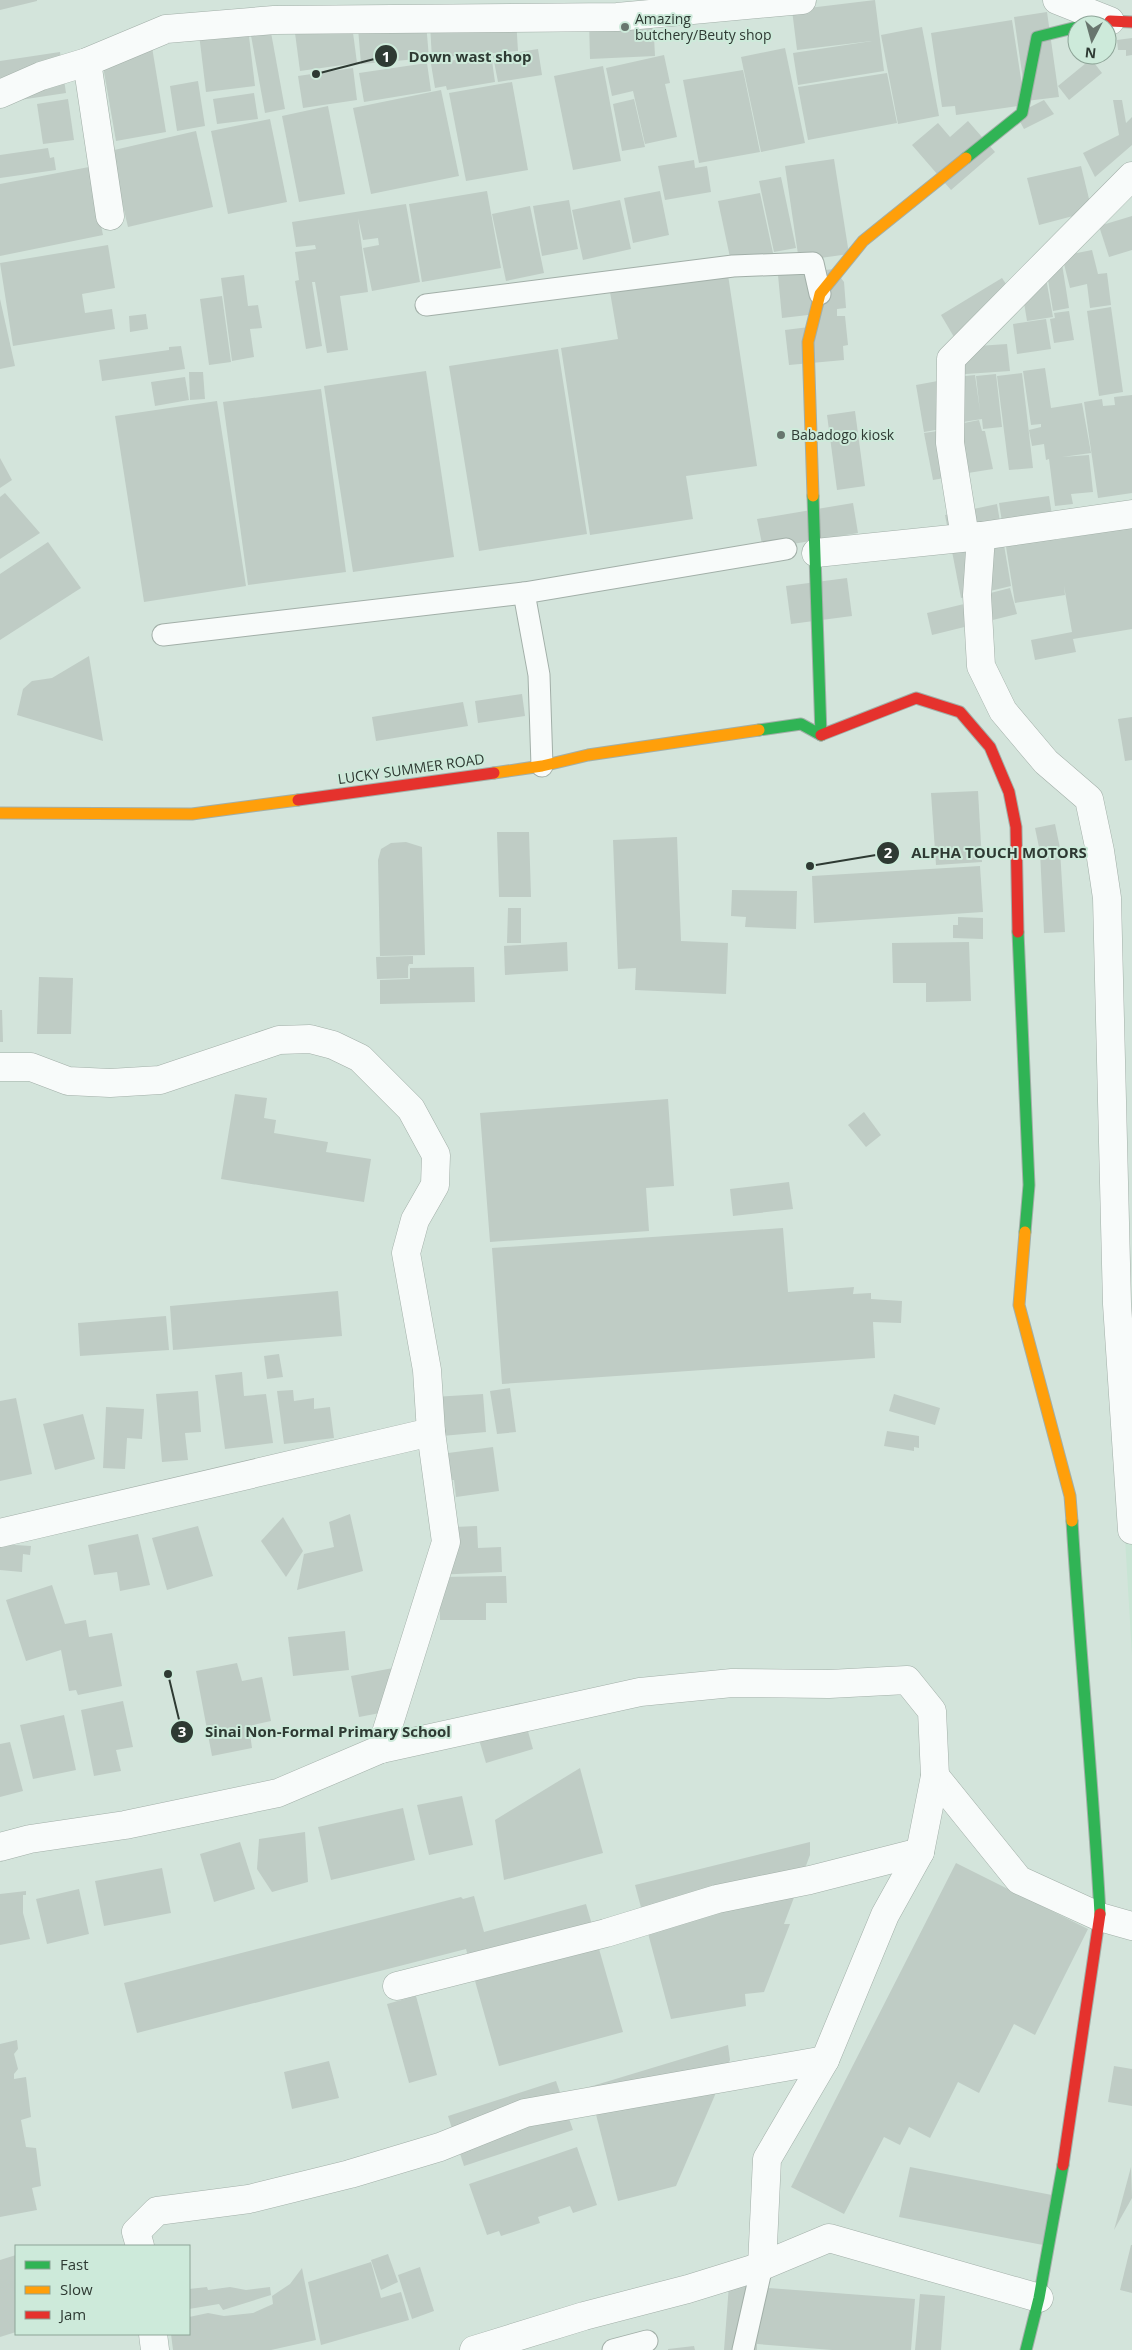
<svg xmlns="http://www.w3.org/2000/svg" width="1132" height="2350" font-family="'Open Sans',sans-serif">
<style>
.built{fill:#c8e4d4}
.building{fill:#bfccc5}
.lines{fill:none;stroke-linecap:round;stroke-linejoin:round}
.lane-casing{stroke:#a2afa8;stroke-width:23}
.street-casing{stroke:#a2afa8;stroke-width:29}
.fast-casing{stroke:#a2afa8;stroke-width:13}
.slow-casing{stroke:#a2afa8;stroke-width:13}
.jam-casing{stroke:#a2afa8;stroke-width:13}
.lane{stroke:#f8fbfa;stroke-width:21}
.street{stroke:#f8fbfa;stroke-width:28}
.fast{stroke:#30b455;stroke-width:11}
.slow{stroke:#ff9f0a;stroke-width:11}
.jam{stroke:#e5322d;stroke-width:11}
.poi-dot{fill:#68766e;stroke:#cdeada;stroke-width:2}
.labels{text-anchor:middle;stroke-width:4;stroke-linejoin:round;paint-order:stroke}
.poi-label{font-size:14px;fill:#2e3a33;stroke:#cdeada;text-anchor:start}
.street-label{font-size:14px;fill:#2e3a33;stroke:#cdeada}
.leader{fill:none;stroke:#2e3a33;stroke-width:2}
.callout-dot{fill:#2e3a33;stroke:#cdeada;stroke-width:2}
.mark-label{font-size:15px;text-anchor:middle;font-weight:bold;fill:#fff}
.callout-label{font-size:15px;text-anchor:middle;font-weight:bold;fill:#2e3a33;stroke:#cdeada;stroke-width:4;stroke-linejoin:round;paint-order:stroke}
</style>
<rect width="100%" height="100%" fill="#d3e4db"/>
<polygon class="built" points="1132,1453 1132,1656 1120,1454"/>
<g class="building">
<polygon points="0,0 37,0 37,1 0,10"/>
<polygon points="875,0 884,71 798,85 793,53 872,41 797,50 792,10"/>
<polygon points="1047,12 1059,97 1026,101 1014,17"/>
<polygon points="653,18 655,56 590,59 589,21"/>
<polygon points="516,19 518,51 432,58 430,25"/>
<polygon points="1012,20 1025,105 956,115 955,106 942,107 931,33"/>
<polygon points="426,23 429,58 361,64 358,28"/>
<polygon points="352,25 357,63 300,71 295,33"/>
<polygon points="270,27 285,109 265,113 250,30"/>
<polygon points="922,27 939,116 898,124 881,35"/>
<polygon points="248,28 255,86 206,92 199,34"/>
<polygon points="150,35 166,132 116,141 99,43"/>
<polygon points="1132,38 1132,55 1126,56 1126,50 1118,50 1117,40"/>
<polygon points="785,48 805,143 761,152 741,57"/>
<polygon points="538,49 542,75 498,82 493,56"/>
<polygon points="60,52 66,93 0,103 0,61"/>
<polygon points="491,54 495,82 447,90 446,86 435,88 431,64"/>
<polygon points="664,55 670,83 665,84 677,137 645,144 633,91 612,96 606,68"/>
<polygon points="1091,59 1102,73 1069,100 1058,86"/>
<polygon points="427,63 431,91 364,102 359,73"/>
<polygon points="603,66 621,161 573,170 554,76"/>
<polygon points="353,68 357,100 303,108 298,76"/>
<polygon points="743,70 760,152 699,163 683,80"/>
<polygon points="887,73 897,123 808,140 798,87"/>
<polygon points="198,81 205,126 177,131 170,86"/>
<polygon points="512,82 528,170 466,181 449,93"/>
<polygon points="441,90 459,176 371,194 353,108"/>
<polygon points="254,93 258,119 217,124 213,99"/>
<polygon points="68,99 74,140 43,144 37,104"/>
<polygon points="634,99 645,147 622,151 613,104"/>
<polygon points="1044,100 1054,114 1024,129 1016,114"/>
<polygon points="1113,100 1122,100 1126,123 1132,117 1132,145 1095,177 1083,153 1119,135"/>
<polygon points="328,106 345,194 299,202 282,116"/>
<polygon points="270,119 287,202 228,214 211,131"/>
<polygon points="968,121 995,152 951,190 912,145 938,123 950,137"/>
<polygon points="196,131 213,207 128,227 110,151"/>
<polygon points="48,148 50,158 54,157 56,170 0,178 0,155"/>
<polygon points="834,159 849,254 799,261 785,166"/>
<polygon points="694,160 695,168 707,166 711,192 665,200 658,166"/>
<polygon points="1081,166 1092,211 1039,225 1027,178"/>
<polygon points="89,167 103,235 0,256 0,184"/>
<polygon points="781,177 796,248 774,252 759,181"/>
<polygon points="487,191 501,268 422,282 409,204"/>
<polygon points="660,191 669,235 633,243 624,198"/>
<polygon points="760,193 773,253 731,262 718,201"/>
<polygon points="569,200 578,249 542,256 533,206"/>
<polygon points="620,200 631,249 583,260 572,210"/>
<polygon points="406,204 420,282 372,291 363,248 379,245 378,238 363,240 358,218 368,292 340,296 348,350 327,353 315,282 312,282 322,346 306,349 295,281 299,280 295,252 316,249 315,245 296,247 292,222"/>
<polygon points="530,206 544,273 506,281 492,214"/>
<polygon points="1132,216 1132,250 1109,257 1099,226"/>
<polygon points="108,245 115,288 82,294 85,313 112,309 115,329 13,346 0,263"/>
<polygon points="1092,250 1098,274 1107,273 1111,305 1090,308 1087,284 1070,288 1062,256"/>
<polygon points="1062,264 1069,308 1053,311 1046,267"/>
<polygon points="1044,267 1053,317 1027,321 1019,272"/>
<polygon points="834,269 844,282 846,308 837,309 837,316 845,316 848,345 843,346 844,360 789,365 785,330 809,327 808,315 782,318 778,275"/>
<polygon points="244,275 248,306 258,305 262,328 250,329 254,357 232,361 221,278"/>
<polygon points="728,275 757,466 686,476 693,519 590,535 561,348 618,339 610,292"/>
<polygon points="1002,278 1016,299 954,337 941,315"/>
<polygon points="222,296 231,362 209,365 200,299"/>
<polygon points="0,299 15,366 0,369"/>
<polygon points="1111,307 1123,392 1099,396 1087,311"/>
<polygon points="1069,311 1074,340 1054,343 1050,319 1055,318 1054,313"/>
<polygon points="146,314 148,329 130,332 129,316"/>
<polygon points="1046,319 1051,349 1017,354 1013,324"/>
<polygon points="1007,344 1010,371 951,375 949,348"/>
<polygon points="181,346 185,369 102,381 99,360 169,350 169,347"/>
<polygon points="558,349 587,534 479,551 449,366"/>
<polygon points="1045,368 1051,408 1082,403 1091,453 1062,457 1089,455 1093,492 1071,494 1073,504 1055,506 1049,459 1046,460 1044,444 1032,446 1029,430 1041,427 1041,424 1031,425 1023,371"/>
<polygon points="426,371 454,557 353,572 324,386"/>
<polygon points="189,372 203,372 205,399 190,400"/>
<polygon points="1022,373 1033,468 1009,470 997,376"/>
<polygon points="996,374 1002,427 983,429 982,419 963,422 956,377 975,375 980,411 976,376"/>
<polygon points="185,377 189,400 155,406 151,382"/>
<polygon points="954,378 958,426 924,432 916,385"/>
<polygon points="321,389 346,572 248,585 223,402"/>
<polygon points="1132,395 1132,493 1098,498 1084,402 1102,399 1103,406 1115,405 1114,397"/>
<polygon points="217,401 246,586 144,602 115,416"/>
<polygon points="855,411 865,486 837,490 827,415"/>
<polygon points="979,420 982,431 985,431 993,469 968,473 959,424"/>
<polygon points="959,428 967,474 933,480 924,433"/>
<polygon points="0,458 12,480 0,488"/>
<polygon points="5,493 40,533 0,559 0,497"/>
<polygon points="1049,496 1056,540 1132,527 1132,629 1073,639 1076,652 1035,660 1031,640 1072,632 1064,586 1065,595 1015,603 999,503"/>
<polygon points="853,503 858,533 763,549 757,519"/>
<polygon points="997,504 1011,586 961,598 945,515"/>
<polygon points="48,542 81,588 0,640 0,574"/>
<polygon points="847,578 852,616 791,624 786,586"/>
<polygon points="1010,588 1017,614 932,635 927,613 968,603 967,599"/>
<polygon points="89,656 103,741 17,715 23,689 32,681 52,678"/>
<polygon points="522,694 525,716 478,723 475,701"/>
<polygon points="463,702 468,726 376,741 372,717"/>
<polygon points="1132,717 1132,760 1125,761 1118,719"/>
<polygon points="978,791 982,862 936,865 931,793"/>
<polygon points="1055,824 1060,848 1041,852 1060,850 1065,932 1044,933 1040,852 1035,828"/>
<polygon points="497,832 529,832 531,897 499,897"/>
<polygon points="677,837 681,941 728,943 726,994 635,990 636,968 618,969 613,840"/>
<polygon points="406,842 422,847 425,955 380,956 378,860 381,849 391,843"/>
<polygon points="980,866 983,912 814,923 812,876"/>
<polygon points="732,890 797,891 796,929 745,927 746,917 731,916"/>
<polygon points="508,908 521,908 521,943 507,943"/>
<polygon points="958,917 983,918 983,939 953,938 953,925 958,925"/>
<polygon points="567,942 568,971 505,975 504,946"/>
<polygon points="969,942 971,1001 926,1002 926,983 893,983 892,943"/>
<polygon points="413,956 413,964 409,964 408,967 408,978 377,979 376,957"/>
<polygon points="474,967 475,1002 380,1004 380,980 410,979 410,968"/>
<polygon points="39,977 73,978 71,1034 37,1034"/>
<polygon points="0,1010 2,1010 3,1042 0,1042"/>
<polygon points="235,1094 267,1098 264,1118 276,1120 274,1133 328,1142 326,1152 371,1159 364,1202 221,1179"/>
<polygon points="668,1099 674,1186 646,1188 649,1231 490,1242 480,1113"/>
<polygon points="864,1112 881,1135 866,1147 848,1125"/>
<polygon points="789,1182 793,1209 733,1216 730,1189"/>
<polygon points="783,1228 788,1292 854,1287 853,1294 871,1293 871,1299 902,1301 901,1323 873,1322 875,1358 502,1384 492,1248"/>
<polygon points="338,1291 342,1336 173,1350 170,1306"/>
<polygon points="166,1316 169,1350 80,1356 78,1323"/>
<polygon points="279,1354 283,1377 267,1379 264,1356"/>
<polygon points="242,1372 244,1396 266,1394 273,1443 225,1449 215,1375"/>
<polygon points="510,1388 516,1432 497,1434 490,1391"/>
<polygon points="293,1390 294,1401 314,1398 314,1409 330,1407 334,1438 284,1444 277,1391"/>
<polygon points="198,1391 201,1432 185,1433 188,1460 162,1462 156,1394"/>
<polygon points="483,1394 486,1432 442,1436 417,1398"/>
<polygon points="894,1394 940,1408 935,1425 889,1411"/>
<polygon points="16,1398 32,1474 0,1481 0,1401"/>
<polygon points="106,1407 144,1409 142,1439 127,1438 125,1469 103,1468"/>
<polygon points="83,1414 95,1459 55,1470 43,1424"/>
<polygon points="887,1431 919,1436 919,1448 914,1447 914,1451 884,1446"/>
<polygon points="493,1447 499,1491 456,1497 454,1480 430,1482 426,1456"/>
<polygon points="350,1514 363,1571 297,1590 304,1554 334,1547 329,1522"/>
<polygon points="283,1517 303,1551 286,1577 261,1541"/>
<polygon points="198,1526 213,1576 167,1590 152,1538"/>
<polygon points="477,1526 478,1548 501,1547 502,1572 434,1575 432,1528"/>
<polygon points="138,1534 150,1585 120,1591 117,1572 94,1575 88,1545"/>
<polygon points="0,1544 31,1546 30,1555 23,1554 22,1572 0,1570"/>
<polygon points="506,1576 507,1603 486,1603 486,1620 440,1620 439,1577"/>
<polygon points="52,1585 65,1624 86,1620 89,1637 112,1633 122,1686 78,1695 76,1690 69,1691 61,1650 26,1661 6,1600"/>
<polygon points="345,1631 349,1670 293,1676 288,1637"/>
<polygon points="237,1663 242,1681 262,1677 271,1721 249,1726 252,1748 212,1756 196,1671"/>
<polygon points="393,1668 401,1709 359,1717 351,1676"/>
<polygon points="123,1701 133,1747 116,1750 121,1771 94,1776 81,1710"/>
<polygon points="520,1703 533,1749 486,1763 472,1716"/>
<polygon points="64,1715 76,1770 33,1779 20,1725"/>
<polygon points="10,1742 23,1791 0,1797 0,1744"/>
<polygon points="580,1768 603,1853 504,1880 495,1820"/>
<polygon points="462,1796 473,1845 429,1855 417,1805"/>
<polygon points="403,1808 415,1860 331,1880 318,1827"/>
<polygon points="305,1832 308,1882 272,1892 257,1869 259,1839"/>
<polygon points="240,1842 255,1889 214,1902 200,1854"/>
<polygon points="810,1842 810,1855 784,1924 790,1924 764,1992 745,1994 746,2006 671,2019 635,1885"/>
<polygon points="956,1863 1088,1929 1035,2035 1014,2024 979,2093 958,2082 930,2138 909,2127 900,2145 884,2137 844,2214 791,2187"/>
<polygon points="162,1868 171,1913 104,1926 95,1881"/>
<polygon points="79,1889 89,1934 47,1944 36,1899"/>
<polygon points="26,1891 26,1895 23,1895 23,1913 30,1939 0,1945 0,1894"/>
<polygon points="474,1896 484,1932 586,1904 623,2032 499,2066 466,1949 137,2033 124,1983 461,1897 463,1899"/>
<polygon points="416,1996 437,2075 409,2083 387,2004"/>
<polygon points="17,2040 18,2049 14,2054 18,2069 14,2074 14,2079 26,2077 31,2117 21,2120 26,2147 36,2148 41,2186 32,2188 37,2210 0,2217 0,2044"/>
<polygon points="728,2045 730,2060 676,2186 618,2201 589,2087"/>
<polygon points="329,2061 339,2098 292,2109 284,2072"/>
<polygon points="1114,2066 1132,2069 1132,2106 1108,2102"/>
<polygon points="556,2081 573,2130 464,2166 448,2116"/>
<polygon points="577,2147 597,2205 573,2213 570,2206 538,2217 540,2223 501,2236 499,2231 487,2235 469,2184"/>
<polygon points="910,2167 1052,2195 1043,2245 899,2217"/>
<polygon points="1131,2167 1132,2198 1114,2230"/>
<polygon points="1131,2245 1132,2245 1132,2293 1120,2290"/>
<polygon points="388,2254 398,2282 381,2290 371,2260"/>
<polygon points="16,2255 16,2332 0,2337 0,2260"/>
<polygon points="371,2262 381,2298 401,2292 409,2320 321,2345 308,2282"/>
<polygon points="420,2267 434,2311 412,2319 398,2275"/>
<polygon points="302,2268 316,2340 271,2350 173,2350 171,2334 189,2334 189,2317 208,2313 224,2316 253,2313 273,2304 272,2296 290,2284"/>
<polygon points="729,2285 915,2299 911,2350 832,2350 757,2344 757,2350 724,2350"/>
<polygon points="207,2287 208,2290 230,2287 246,2290 270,2287 271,2295 223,2310 219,2304 189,2309 189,2289"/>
<polygon points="920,2294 945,2296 941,2350 915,2350"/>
<polygon points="694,2346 695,2350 668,2350 668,2349"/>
</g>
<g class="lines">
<g class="lane-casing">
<g id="lane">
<polyline points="426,305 733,266 813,263 820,294"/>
<polyline points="524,593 539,675 542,766"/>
<polyline points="163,635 524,593 786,549"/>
<polyline points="613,2350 647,2341"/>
<polyline points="743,2350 762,2266"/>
</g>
</g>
<g class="street-casing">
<g id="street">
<polyline points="1057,0 1110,21"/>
<polyline points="87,62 110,216"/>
<polyline points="0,94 41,76 87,62 166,29 274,20 617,17 802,0"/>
<polyline points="981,536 977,595 981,666 1003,711 1046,762 1089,799 1100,851 1107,898 1117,1304 1132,1530"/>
<polyline points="965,537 950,443 951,359 1132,176"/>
<polyline points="816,553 981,536 1132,514"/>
<polyline points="0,1067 31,1067 68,1081 110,1083 160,1080 279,1040 310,1039 333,1045 360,1058 411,1109 436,1155 435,1185 415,1220 406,1253 427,1370 431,1432 446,1542 381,1749"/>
<polyline points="0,1533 431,1432"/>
<polyline points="935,1776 1019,1880 1100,1917 1132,1926"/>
<polyline points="0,1847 30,1839 125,1825 278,1793 381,1749 640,1692 732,1683 829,1684 907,1680 932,1711 935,1776 920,1852 885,1915 825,2060 767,2159 762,2266"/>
<polyline points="397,1986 606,1933 717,1899 810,1880 920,1852"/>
<polyline points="140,2246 136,2232 157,2211 249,2199 350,2174 440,2147 525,2113 825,2060"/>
<polyline points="153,2334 155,2350"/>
<polyline points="474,2350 584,2316 688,2289 762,2266 829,2238 1039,2298"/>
</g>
</g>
<g class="fast-casing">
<g id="fast">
<polyline points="966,158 1022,113 1037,37 1077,27"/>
<polyline points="813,496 821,735"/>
<polyline points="759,730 801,724 821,735"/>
<polyline points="1018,932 1029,1185 1025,1232"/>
<path d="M1072 1521C1080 1652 1093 1783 1100 1914"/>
<polyline points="1026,2350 1039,2298 1063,2165"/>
</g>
</g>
<g class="slow-casing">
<g id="slow">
<polyline points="813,496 808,342 820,294 863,241 966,158"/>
<polyline points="494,773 542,766 588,755 759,730"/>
<polyline points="0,813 192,814 298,800"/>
<polyline points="1025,1232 1019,1305 1070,1496 1072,1521"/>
</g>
</g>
<g class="jam-casing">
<g id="jam">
<polyline points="1110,21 1132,22"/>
<polyline points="821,735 916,698 960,712 990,747 1009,792 1016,827 1018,932"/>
<polyline points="298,800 494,773"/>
<polyline points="1063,2165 1100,1914"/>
</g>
</g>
<use href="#lane" class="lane"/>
<use href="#street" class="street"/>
<use href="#fast" class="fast"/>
<use href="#slow" class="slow"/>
<use href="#jam" class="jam"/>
</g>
<g class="poi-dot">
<circle cx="625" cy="27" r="5"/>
<circle cx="781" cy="435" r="5"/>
</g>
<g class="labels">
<g class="poi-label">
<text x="635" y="24">Amazing<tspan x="635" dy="16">butchery/Beuty shop</tspan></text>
<text x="791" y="440">Babadogo kiosk</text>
</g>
<g class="street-label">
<text transform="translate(411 769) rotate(-8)" y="5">LUCKY SUMMER ROAD</text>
</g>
</g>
<path class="leader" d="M316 74L386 56M810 866L888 853M168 1674L182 1732"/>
<g class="callout-dot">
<circle cx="316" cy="74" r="5"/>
<circle cx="810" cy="866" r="5"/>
<circle cx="168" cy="1674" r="5"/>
<circle cx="386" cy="56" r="12"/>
<circle cx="888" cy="853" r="12"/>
<circle cx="182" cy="1732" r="12"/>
</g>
<g class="mark-label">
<text x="386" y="62">1</text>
<text x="888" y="858">2</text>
<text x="182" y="1737">3</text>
</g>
<g class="callout-label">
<text x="470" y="62">Down wast shop</text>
<text x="999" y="858">ALPHA TOUCH MOTORS</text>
<text x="328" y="1737">Sinai Non-Formal Primary School</text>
</g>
<rect x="15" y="2245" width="175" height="90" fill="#cdeada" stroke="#8da497"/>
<rect x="25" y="2261" width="25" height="8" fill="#30b455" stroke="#8da497"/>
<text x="60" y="2270" font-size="15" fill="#2e3a33">Fast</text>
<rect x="25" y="2286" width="25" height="8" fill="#ff9f0a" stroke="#8da497"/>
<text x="60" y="2295" font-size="15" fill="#2e3a33">Slow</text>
<rect x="25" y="2311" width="25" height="8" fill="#e5322d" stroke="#8da497"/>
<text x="60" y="2320" font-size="15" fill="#2e3a33">Jam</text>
<g transform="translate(1092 40) rotate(186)"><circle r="24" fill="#cdeada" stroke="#8da497"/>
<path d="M0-4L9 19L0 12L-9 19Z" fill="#68766e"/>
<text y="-8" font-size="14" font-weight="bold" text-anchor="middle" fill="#2e3a33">N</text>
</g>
</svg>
